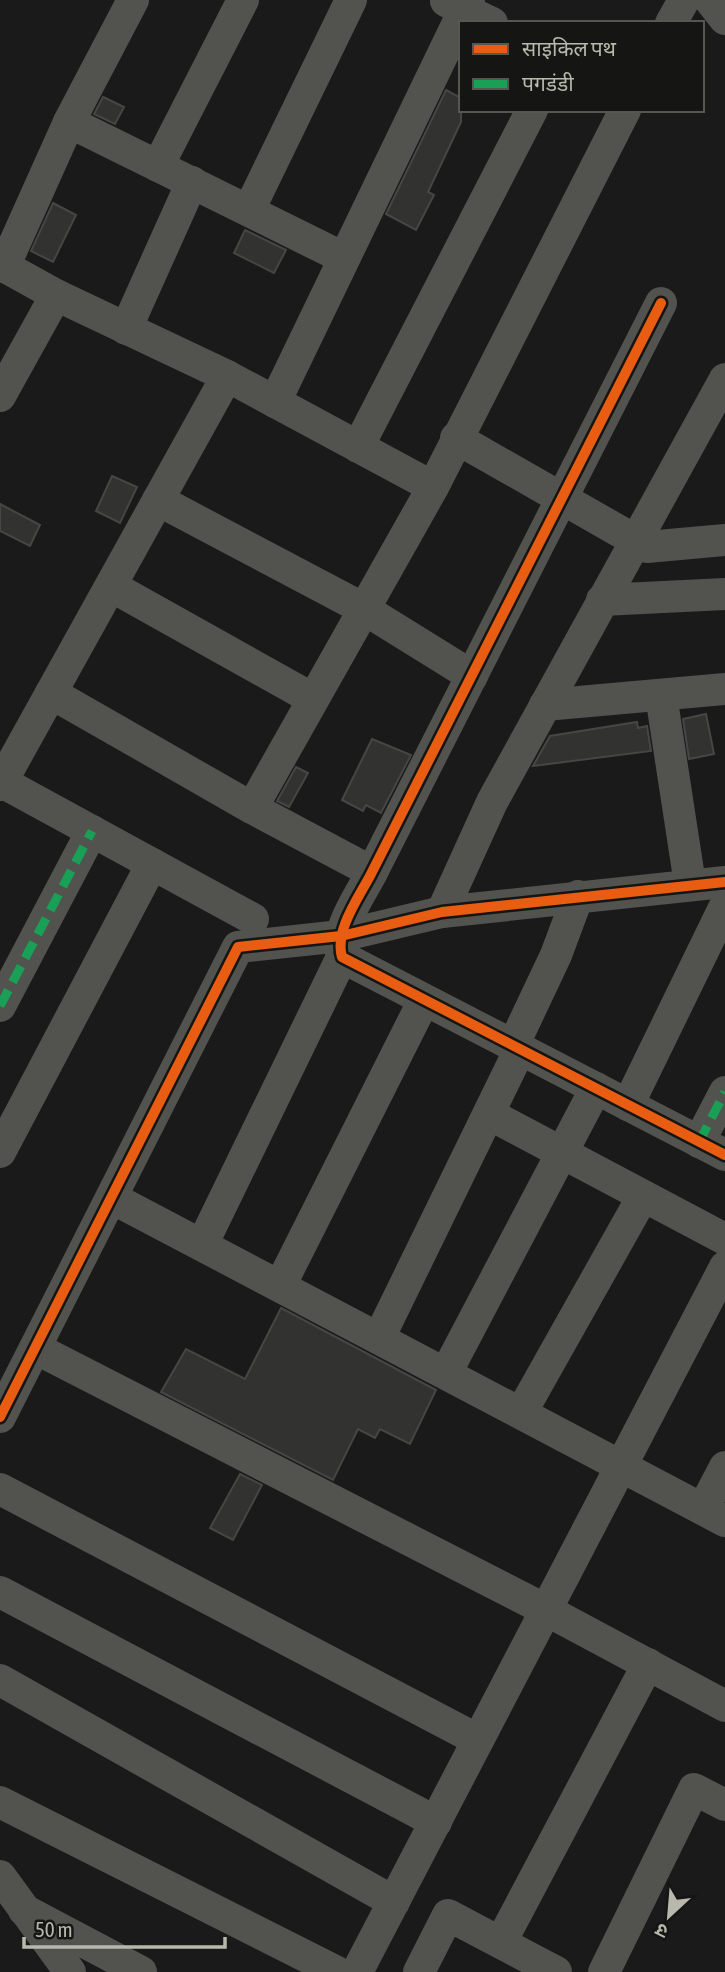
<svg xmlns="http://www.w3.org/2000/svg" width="725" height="1972" font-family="'Asap Condensed','Noto Sans Devanagari',sans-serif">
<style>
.building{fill:#323231;stroke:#464642;stroke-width:2}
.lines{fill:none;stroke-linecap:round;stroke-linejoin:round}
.minor{stroke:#52524e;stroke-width:32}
.quiet{stroke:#1a9f57;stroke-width:9;stroke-dasharray:18 9;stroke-linecap:butt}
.cycleway-casing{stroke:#151614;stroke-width:15}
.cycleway{stroke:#e95d12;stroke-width:10}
</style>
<rect width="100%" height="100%" fill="#1a1a1a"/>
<g class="building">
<polygon points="446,90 461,98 461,122 428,192 434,195 416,230 386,214"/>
<polygon points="103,97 124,107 115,124 94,114"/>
<polygon points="53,203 76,215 53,262 31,251"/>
<polygon points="245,230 286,250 274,273 234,253"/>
<polygon points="112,476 137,487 120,523 96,511"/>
<polygon points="0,504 40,525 30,546 0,531"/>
<polygon points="706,714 714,754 689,759 683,719"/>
<polygon points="637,722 638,728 647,726 651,751 533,766 550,736"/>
<polygon points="372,739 411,755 381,813 366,805 363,811 342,800"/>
<polygon points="296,767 308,773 289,807 277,801"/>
<polygon points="281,1308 436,1390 410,1444 380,1429 375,1438 358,1429 333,1480 161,1392 186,1349 245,1379"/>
<polygon points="240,1474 262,1485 233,1540 210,1528"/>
</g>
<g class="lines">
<g class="minor">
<polyline points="710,0 725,19"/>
<polyline points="446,1 492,23"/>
<polyline points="671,23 684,0"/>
<polyline points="69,122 344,258"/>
<polyline points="158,166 243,0"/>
<polyline points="249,210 351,0"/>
<polyline points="0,264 56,295 227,376 433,487 625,110"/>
<polyline points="4,267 69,122 133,0"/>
<path d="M661 303 372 872C360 896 334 930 342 957L725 1155"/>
<polyline points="126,329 192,182"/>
<polyline points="0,396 56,295"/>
<polyline points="275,402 469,0"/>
<polyline points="456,438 647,547 725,540"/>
<polyline points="358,447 532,110"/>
<polyline points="158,500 364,609 472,676"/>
<polyline points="111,586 313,699"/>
<polyline points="602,600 725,594"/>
<polyline points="51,693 252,808"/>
<polyline points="661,695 690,884"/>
<polyline points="545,705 725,689"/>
<polyline points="2,782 253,919"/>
<polyline points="0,785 227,376"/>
<polyline points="372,872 252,808 433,487"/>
<polyline points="442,912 492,802 725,379"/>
<polyline points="0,1006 92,831"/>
<polyline points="513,1046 556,955 578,896"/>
<polyline points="628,1105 725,906"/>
<polyline points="489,1114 725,1239"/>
<polyline points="699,1142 725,1092"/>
<polyline points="0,1152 152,864"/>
<polyline points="112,1198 725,1521"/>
<polyline points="202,1245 342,957"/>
<polyline points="280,1286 424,1000"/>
<polyline points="379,1338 520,1049"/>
<polyline points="35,1348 546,1610 725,1706"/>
<polyline points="446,1373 596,1088"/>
<polyline points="521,1413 643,1196"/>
<polyline points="0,1417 238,947 341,936 442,912 725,882"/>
<polyline points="0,1489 478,1740"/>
<polyline points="703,1509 725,1467"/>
<polyline points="0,1592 436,1822"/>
<polyline points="0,1680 394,1902"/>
<polyline points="0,1802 337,1972"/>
<polyline points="0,1876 70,1972"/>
<polyline points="24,1910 141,1972"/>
<polyline points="501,1942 648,1664"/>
<polyline points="357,1972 725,1267"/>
<polyline points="419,1972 448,1915 556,1972"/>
<polyline points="604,1972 694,1789 725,1805"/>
</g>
<g class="quiet">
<polyline points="0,1006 92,831"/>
<polyline points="699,1142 725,1092"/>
</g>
<g class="cycleway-casing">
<g id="cycleway">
<path d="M661 303 372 872C360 896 334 930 342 957L725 1155"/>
<polyline points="0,1417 238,947 341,936 442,912 725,882"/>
</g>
</g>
<use href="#cycleway" class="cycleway"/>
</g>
<rect x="459" y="21" width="245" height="91" fill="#151614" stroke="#565751" stroke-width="2"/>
<rect x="473" y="44" width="35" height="10" fill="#e95d12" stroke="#565751" stroke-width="2"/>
<text x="522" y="56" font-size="21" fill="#b8b9ac">साइकिल पथ</text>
<rect x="473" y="79" width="35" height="10" fill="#1a9f57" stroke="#565751" stroke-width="2"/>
<text x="522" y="91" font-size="21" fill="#b8b9ac">पगडंडी</text>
<g transform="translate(669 1916) rotate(206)" stroke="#151614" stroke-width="5" paint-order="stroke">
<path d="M0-5L12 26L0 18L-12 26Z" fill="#b8b9ac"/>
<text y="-10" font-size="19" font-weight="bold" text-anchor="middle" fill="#b8b9ac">उ</text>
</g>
<path d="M24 1937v10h201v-10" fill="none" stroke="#b8b9ac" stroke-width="3.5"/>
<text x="35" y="1937" font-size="21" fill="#b8b9ac" stroke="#151614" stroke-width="5" paint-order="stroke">50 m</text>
</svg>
